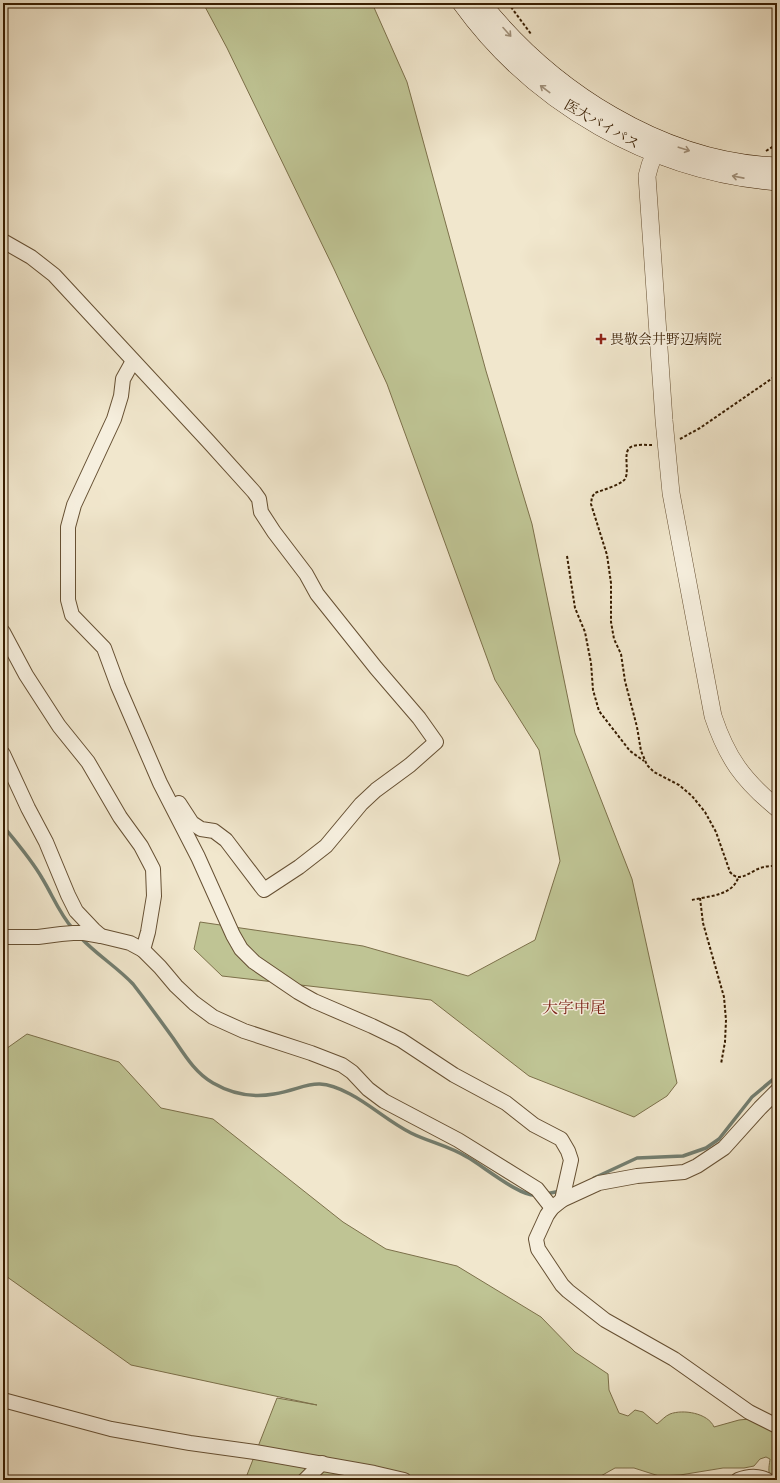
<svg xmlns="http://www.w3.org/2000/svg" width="780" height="1483" font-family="'Libre Bodoni','Noto Serif JP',serif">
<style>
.green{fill:#bfc494;stroke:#7c704a}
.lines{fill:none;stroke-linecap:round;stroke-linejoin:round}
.stream{stroke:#737e70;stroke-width:3.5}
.minor-casing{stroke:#665033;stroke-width:16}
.tertiary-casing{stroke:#665033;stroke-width:18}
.secondary-casing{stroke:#381d00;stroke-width:20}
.path{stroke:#381d00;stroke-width:2;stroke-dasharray:3 2;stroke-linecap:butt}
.minor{stroke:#f6efde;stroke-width:14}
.tertiary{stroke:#f6efde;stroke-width:17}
.secondary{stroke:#f6efde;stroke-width:19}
.oneway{stroke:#a0907a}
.poi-dot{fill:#8f2418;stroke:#f6efde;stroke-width:1.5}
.labels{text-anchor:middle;stroke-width:3;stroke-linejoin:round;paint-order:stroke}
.street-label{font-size:14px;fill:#381d00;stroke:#f6efde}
.poi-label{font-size:14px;fill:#381d00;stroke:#f6efde;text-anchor:start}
.quarter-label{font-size:16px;fill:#7a1f14;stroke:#f6efde}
</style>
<rect width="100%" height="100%" fill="#f1e7cd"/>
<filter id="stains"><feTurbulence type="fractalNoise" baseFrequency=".005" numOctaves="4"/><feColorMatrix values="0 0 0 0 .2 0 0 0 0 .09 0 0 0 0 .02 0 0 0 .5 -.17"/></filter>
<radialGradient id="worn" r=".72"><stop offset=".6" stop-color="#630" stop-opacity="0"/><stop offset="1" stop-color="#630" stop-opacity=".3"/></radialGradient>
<g class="green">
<polygon points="203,3 372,3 407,82 486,371 532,524 575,733 632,879 677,1083 667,1096 634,1117 529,1076 431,1000 222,976 194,949 200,922 363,946 468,976 535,940 560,861 539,750 495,680 387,384 334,269 227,48"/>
<path d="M27 1034 119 1062 161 1108 213 1119 343 1222 386 1249 457 1266 541 1317 575 1352 608 1374 609 1390 619 1413 628 1416 635 1410 643 1412 657 1424C661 1421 665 1416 670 1414 683 1409 708 1413 714 1427L739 1420 749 1419 777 1434V1480C766 1477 769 1468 770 1459L766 1457 760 1459 754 1466 744 1468H723L680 1475 659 1476 634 1468H615L599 1477 583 1480H245L277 1398 317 1405 131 1365 3 1274V1051Z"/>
</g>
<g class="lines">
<g class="stream">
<path d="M3 826C17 843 31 859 42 878 53 896 59 913 73 929"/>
<path d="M81 938C97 955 117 967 133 984 147 1002 160 1020 173 1038 184 1054 195 1073 213 1083 232 1094 252 1098 274 1094 308 1088 314 1075 350 1094 371 1105 389 1122 411 1133 429 1142 449 1146 467 1157 482 1165 521 1198 537 1195"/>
<polyline points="594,1178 637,1158 683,1156 706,1148 719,1139 752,1097 777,1076"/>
<polyline points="545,1194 561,1191"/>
</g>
<g class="minor-casing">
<g id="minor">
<polyline points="3,241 31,257 54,275 208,441 254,492 259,499 261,512 274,532 306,574 317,594 376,668 419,718 436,742 410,765 376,790 361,804 326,846 299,867 264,890 226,840 214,831 201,829 192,823 179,803"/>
<polyline points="133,361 123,379 121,396 114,419 74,505 68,527 68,600 72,615 104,648 118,686 160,783 198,857 233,935 241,949 254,962 298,992 314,1001 372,1026 401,1040 454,1075 506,1103 534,1125 561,1139 568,1151 571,1160 562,1200"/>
<polyline points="3,632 26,675 59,726 88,762 120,817 141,846 153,869 154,896 148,932 143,950 160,967 176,986 194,1003 213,1017 244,1031 311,1053 342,1065 352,1072 368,1089 384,1101 458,1140 537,1189 552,1208"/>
<polyline points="3,754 28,808 46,842 68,895 76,911 94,930 101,936 130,943 143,950"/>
<polyline points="3,937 38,937 61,934 73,933 84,933 101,936"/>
<polyline points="777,1091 760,1108 724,1148 697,1166 684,1172 637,1176 599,1183 562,1200 552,1208 547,1215 536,1239 538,1249 562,1285 568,1291 605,1320 674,1359 749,1412 777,1426"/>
<polyline points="3,1400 111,1429 190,1443 255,1452 374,1473 404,1480"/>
<polyline points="305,1480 322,1463"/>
<path d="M738 1480C748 1476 757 1475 767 1480"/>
</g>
</g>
<g class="tertiary-casing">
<path id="tertiary" d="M660 140 650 165 647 176 664 420 671 493 713 716C727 758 743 780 777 808"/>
</g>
<g class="secondary-casing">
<g id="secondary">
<path d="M462 3C535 104 653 171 777 181"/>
<path d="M481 3C551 91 662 163 777 167"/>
</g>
</g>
<g class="path">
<polyline points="508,3 531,34"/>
<polyline points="766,151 777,144"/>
<polyline points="680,439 700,428 777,375"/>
<path d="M652 445C646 445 636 444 631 447 622 451 630 471 625 479 621 485 602 490 595 493L592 497 591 504 607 555 611 583V622L614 639 621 654 625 681 637 727 641 751 647 765 654 772 679 785 692 796 705 812 716 832 730 872C739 883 748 873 758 869 764 866 771 866 777 866"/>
<polyline points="567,556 575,608 585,632 591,663 593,690 599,711 630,751 644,761"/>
<polyline points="700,898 703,923 724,997 726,1020 725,1042 721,1064"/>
<path d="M692 900C708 896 732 896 738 878"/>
</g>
<use href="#minor" class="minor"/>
<use href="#tertiary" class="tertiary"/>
<use href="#secondary" class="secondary"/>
</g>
<defs><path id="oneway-shaft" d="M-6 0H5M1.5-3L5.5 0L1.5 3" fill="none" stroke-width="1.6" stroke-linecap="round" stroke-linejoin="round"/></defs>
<g class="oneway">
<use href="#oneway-shaft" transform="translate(507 32) rotate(48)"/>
<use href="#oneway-shaft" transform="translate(545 89) rotate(-143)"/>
<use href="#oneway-shaft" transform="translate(684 149) rotate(18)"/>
<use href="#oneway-shaft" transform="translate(738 177) rotate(-169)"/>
</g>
<path class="poi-dot" d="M599 333h4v4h4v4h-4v4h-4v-4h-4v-4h4z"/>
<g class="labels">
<g class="street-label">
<text transform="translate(602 124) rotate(30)" y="5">医大バイパス</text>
</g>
<g class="poi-label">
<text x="610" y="344">畏敬会井野辺病院</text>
</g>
<g class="quarter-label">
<text x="574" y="1013">大字中尾</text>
</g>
</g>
<rect width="780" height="1483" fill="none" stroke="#f1e7cd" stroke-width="16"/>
<rect x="4" y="4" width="772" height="1475" fill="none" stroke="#381d00" stroke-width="2"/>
<rect x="8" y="8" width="764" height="1467" fill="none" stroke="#381d00"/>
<rect width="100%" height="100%" filter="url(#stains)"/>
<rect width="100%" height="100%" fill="url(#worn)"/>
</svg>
